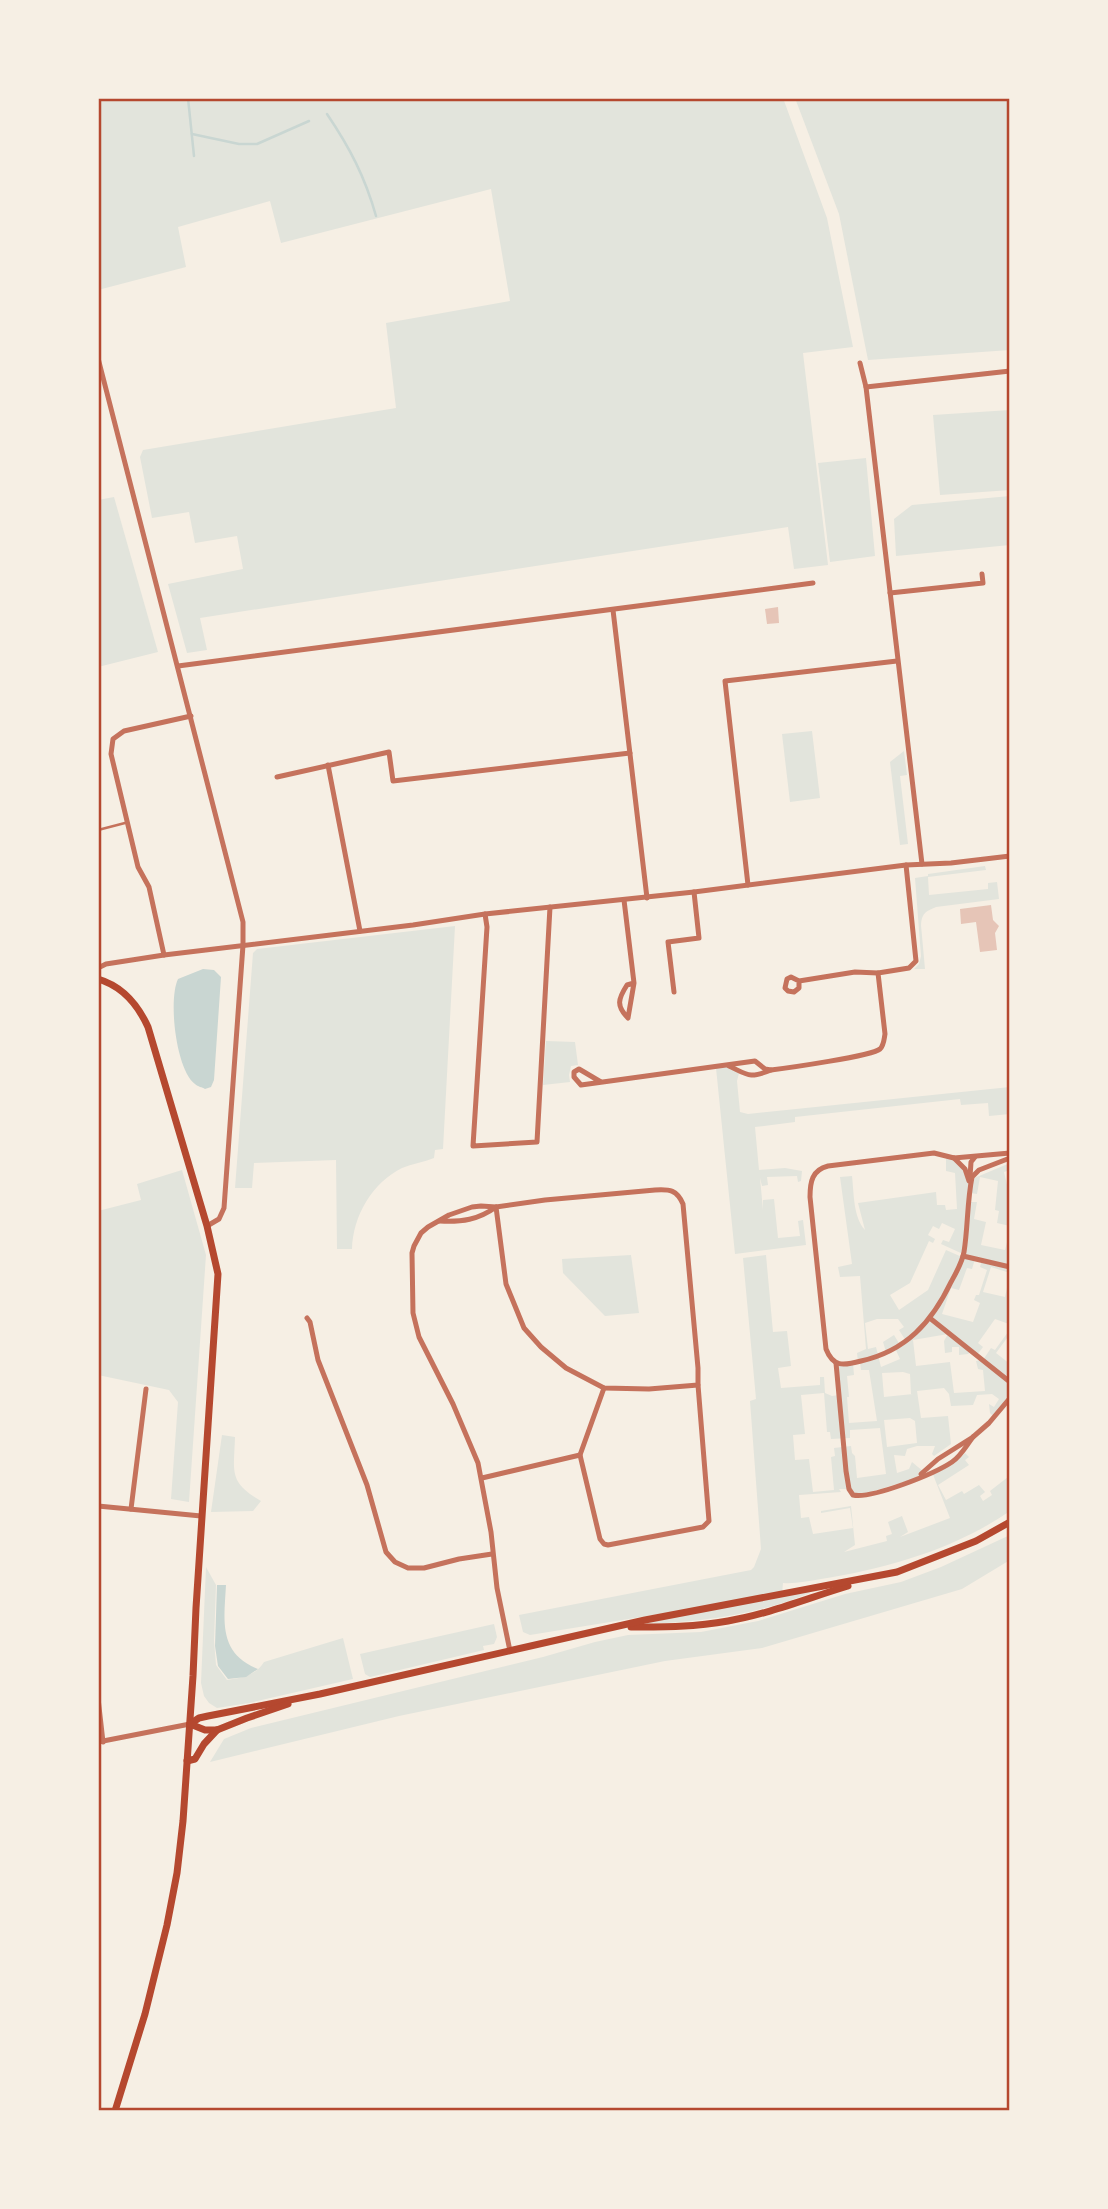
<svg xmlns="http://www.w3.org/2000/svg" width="1108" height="2209" font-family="'Crimson Pro',serif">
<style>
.green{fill:#e2e4dc;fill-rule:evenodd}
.water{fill:#c9d6d2}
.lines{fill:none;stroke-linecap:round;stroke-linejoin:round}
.stream{stroke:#c9d6d2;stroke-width:2.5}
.building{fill:#e6c5b7}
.service{stroke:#c5725c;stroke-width:2.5}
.minor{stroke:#c5725c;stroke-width:5}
.secondary{stroke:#b5482f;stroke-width:7}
.neatline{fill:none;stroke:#b5482f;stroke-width:2.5}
</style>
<rect width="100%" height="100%" fill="#f6efe4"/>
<g class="green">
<polygon points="98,98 783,98 827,218 853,347 803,353 828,565 794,569 788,527 200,618 207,650 187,653 168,584 243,569 237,536 195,543 189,512 152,518 140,457 143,450 396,408 386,323 510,301 491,189 281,243 270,201 178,227 186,267 98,290"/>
<polygon points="795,98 1010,98 1010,350 868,360 839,214"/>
<polygon points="1010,410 1010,490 940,495 933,415"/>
<polygon points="866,458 875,556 830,562 818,463"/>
<polygon points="1010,496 1010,545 896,556 894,519 912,505"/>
<polygon points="114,497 158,652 98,667 98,500"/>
<polygon points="812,731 820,798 790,802 782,734"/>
<polygon points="904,751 907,775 900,776 908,844 900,845 890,762"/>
<path d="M985 866 986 870 928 877 929 895 988 889V883L997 882 999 899 936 907C928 911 922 911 921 925L925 969H914L919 964 921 956 915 878 928 876V874Z"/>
<path d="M455 926 443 1149 435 1150 434 1158C424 1162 412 1164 402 1168 372 1183 353 1216 352 1249H337L336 1160 254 1163 252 1188H235L253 953 257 949Z"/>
<polygon points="546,1041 575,1042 578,1065 571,1066 569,1075 570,1082 543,1085"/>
<polygon points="728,1066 739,1073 737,1081 740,1112 748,1114 1010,1087 1010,1114 989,1116 988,1103 961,1105 960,1099 795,1117 795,1122 755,1127 759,1170 785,1168 802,1171 801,1181 798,1182 797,1176 767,1177 768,1185 762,1186 760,1178 763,1210 763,1200 774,1199 778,1238 800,1236 798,1221 803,1220 806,1245 735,1254 716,1068"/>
<path d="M946 1156 954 1158 972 1179 1010 1163V1170L1004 1172 1010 1197V1226L997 1223 999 1211 995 1210 998 1181 980 1177 977 1194 970 1193 969 1202H977L974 1219 986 1222 981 1245 1005 1250 1010 1230V1273L991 1267 983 1292 1005 1297 1007 1288H1010V1334L996 1353 1010 1364V1406L1006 1403 994 1417 990 1413 989 1404 994 1407 999 1399 992 1394 977 1395 973 1405 951 1406 949 1394 944 1388 917 1391 921 1418 948 1416 951 1444 934 1456 932 1454 935 1446H917L907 1449 905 1456 894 1455 897 1473 909 1469 912 1462 924 1472 916 1478 858 1496 848 1489H839L841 1492 799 1495 801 1518 809 1517 813 1534 853 1528 850 1508 821 1513V1511L851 1506 855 1545 844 1552 887 1541 886 1536 892 1534 888 1522 902 1516 908 1532 900 1537 950 1518 932 1472 958 1460 965 1453 969 1457 965 1460 969 1465 938 1485 946 1500 962 1491 964 1494 979 1485 985 1492 980 1496 983 1501 992 1495 990 1491 1008 1477 1010 1480V1511C955 1549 886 1569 821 1579 808 1581 795 1584 783 1583L782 1594 530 1635 523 1632 519 1615 751 1570 754 1567 761 1549 750 1401 756 1399 743 1258 766 1255 773 1332 787 1331 791 1366 778 1368 781 1388 820 1385V1377H824L825 1393 832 1396 839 1395 836 1364 853 1363 854 1375 847 1376 849 1397H847L849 1423 877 1421 869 1370H861L860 1362H858L857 1353 866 1349 860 1276 840 1277 838 1267 852 1264 840 1177 852 1176C854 1193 853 1217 865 1230L858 1203 936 1192 937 1205H945L946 1210 957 1209 955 1173 946 1171ZM942 1223 955 1229 949 1242 943 1240 941 1244 963 1254 962 1257 946 1250 928 1290 899 1310 890 1295 910 1283 929 1241 933 1243 935 1239 928 1235 933 1226 939 1229ZM975 1259 982 1260 980 1267 987 1270 979 1295H976L974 1300 980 1303 973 1322 942 1314 951 1288 959 1290 967 1268 972 1269ZM877 1319H898L904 1327 899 1330 906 1341 900 1345 894 1335 883 1342 886 1352 895 1348 900 1359 881 1367 876 1347 868 1349 865 1323ZM995 1319 1009 1324 1008 1332 995 1350 991 1348 983 1360 976 1361 978 1369 983 1370 985 1391 954 1393 950 1362 916 1366 913 1340 948 1334 944 1341 945 1353 952 1352V1347H959V1355L968 1354 971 1351 977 1355 983 1347 978 1343ZM903 1372 910 1374 911 1394H913L884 1397 882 1373ZM824 1393 827 1432H830L831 1439 850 1438V1430L880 1428 886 1474 857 1478 855 1456 852 1453 851 1446 834 1448 835 1456 831 1457 834 1490 813 1492 809 1459 795 1460 793 1435 805 1434 801 1395ZM910 1418 915 1421 917 1443 887 1447 884 1420Z"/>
<polygon points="182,1170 206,1255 189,1502 171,1499 178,1402 169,1390 98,1375 98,1211 141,1200 137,1184"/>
<polygon points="631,1255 639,1313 605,1316 563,1273 562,1259"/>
<path d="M222 1435 235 1437C234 1472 228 1482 261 1501L253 1511 211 1512Z"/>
<polygon points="1010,1535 1010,1560 962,1589 762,1648 665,1661 399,1716 210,1762 224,1739 251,1728 543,1657 595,1642 628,1635 701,1632 758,1621 845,1594 901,1582 941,1567"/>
<path d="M206 1567 216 1585 214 1641 216 1665 227 1680C242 1678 255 1676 264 1662L343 1638 353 1679 249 1703 217 1708 209 1703 204 1696 201 1683Z"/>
<path d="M809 1591 810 1593C759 1614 702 1622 647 1624L646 1622Z"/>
<polygon points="494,1624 497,1637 494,1644 483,1646 484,1650 370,1677 365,1674 360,1654"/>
</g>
<g class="water">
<path d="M203 969 214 970 221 977 214 1080 211 1087 205 1089C202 1087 198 1087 195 1084 176 1070 168 1000 178 979Z"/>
<path d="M217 1585H226C224 1621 218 1653 258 1669L246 1677 228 1679 218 1666 215 1646Z"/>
</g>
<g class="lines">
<g class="stream">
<polyline points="188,98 194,156"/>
<path d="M327 114C350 148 365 177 376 216"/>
<polyline points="192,134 239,144 257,144 309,121"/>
</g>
</g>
<g class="building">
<polygon points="778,607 779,623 767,624 765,609"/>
<polygon points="991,905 993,920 999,926 995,933 997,950 980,952 976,922 961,924 960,909"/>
</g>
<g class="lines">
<polyline class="service" points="98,830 125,823"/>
<g class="minor">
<polyline points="98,358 243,922 243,945 224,1208 219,1219 207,1226"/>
<polyline points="860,363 866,387 922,864"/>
<polyline points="866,387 1010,371"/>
<polyline points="890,593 983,583 982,574"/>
<polyline points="613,610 647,898"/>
<polyline points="178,666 813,583"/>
<polyline points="328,765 360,931"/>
<polyline points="277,777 389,752 393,781 630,753"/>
<polyline points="748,885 725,681 897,661"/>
<path d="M624 900 634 983 627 985C618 999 616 1006 628 1018L634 983"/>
<polyline points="485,914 487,927 473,1146 537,1142 550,907"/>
<polyline points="164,955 149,887 138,867 111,754 113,739 124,731 191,716"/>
<polyline points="98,968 106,964 164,955 413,925 485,914 694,892 906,865 951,863 1010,856"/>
<polyline points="799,981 799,988 794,992 788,991 785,988 787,979 791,977 799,981 855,972 878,973"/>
<polyline points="674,992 668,942 699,938 694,892"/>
<path d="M729 1066C748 1075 749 1079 771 1070 787 1068 872 1056 880 1049 884 1045 884 1039 885 1034L878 973 909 968 916 961 906 865"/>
<polyline points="601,1082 579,1069 574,1072 574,1077 581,1085 755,1061 765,1069 771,1070"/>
<path d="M1010 1153 954 1158 934 1153 828 1166C812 1170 810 1182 810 1197L826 1349C833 1367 843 1366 861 1361 906 1351 932 1322 951 1282 956 1273 962 1263 964 1252 968 1227 967 1202 972 1177L979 1170 1010 1158"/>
<polyline points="954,1158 965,1169 969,1181"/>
<polyline points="970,1177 971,1162 975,1157"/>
<path d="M496 1207 506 1284 524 1328 541 1347 566 1368 604 1388 649 1389 698 1385V1368L683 1204C677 1190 670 1189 655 1190L545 1200 496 1207 481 1206 472 1207 449 1215 428 1227 421 1233 414 1246 412 1253 413 1313 419 1337 453 1404 478 1463 491 1532 497 1588 510 1651"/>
<path d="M440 1221C462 1222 478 1220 496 1207"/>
<polyline points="963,1256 1010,1267"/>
<polyline points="307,1318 310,1322 318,1360 367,1485 386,1552 395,1562 408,1568 424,1568 459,1559 492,1554"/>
<polyline points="931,1319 1010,1382"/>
<path d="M836 1363 846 1471 849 1489 853 1495C872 1499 934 1474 952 1462 961 1456 966 1446 973 1437"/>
<polyline points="604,1388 580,1455 600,1539 604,1544 608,1545 703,1527 709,1521 698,1385"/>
<polyline points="921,1474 938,1459 973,1437 989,1423 1010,1398"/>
<polyline points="482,1478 580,1455"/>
<polyline points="98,1506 201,1516"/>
<polyline points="131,1509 146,1389"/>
<polyline points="98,1698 103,1742"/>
<polyline points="98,1742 190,1724"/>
</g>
<g class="secondary">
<path d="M98 979C122 986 138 1005 148 1027L207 1226 218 1274 196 1608 193 1676 183 1821 177 1873 167 1925 145 2014 115 2111"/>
<path d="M631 1627C664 1627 696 1627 728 1621 769 1614 808 1598 848 1586"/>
<polyline points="190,1724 199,1718 208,1716 320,1694 645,1620 897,1572 976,1541 1010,1522"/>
<polyline points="190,1724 205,1730 217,1730 247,1718 288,1704"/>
<polyline points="187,1761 195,1759 204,1744 217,1730"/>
</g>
</g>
<rect width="1108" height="2209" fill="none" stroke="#f6efe4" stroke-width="200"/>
<rect x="100" y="100" width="908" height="2009" class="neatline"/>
</svg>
